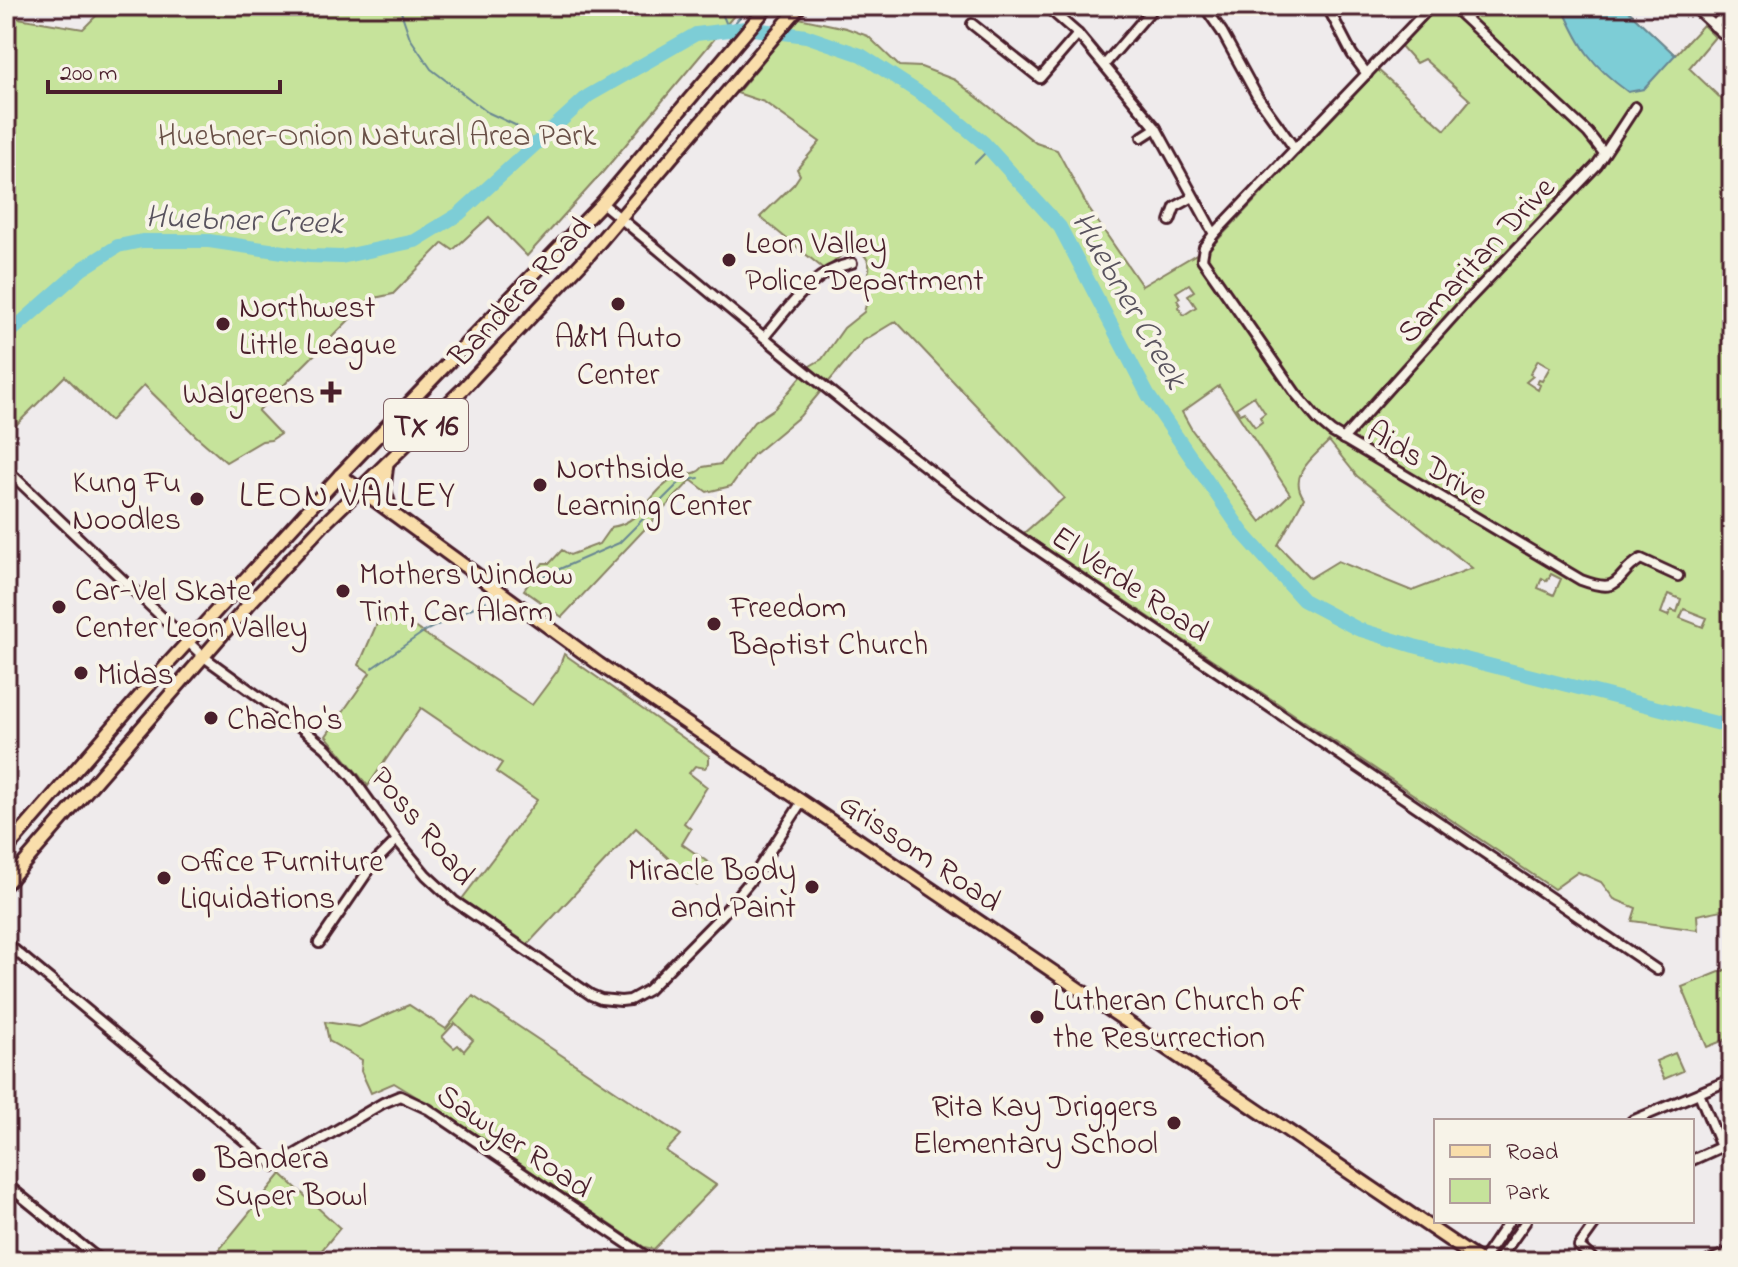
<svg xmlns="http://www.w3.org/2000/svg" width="1738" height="1267" font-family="'Indie Flower',sans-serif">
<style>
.green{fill:#c6e39b;stroke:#888163;stroke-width:2;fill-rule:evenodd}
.water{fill:#7dcdd6;stroke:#698792;stroke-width:2}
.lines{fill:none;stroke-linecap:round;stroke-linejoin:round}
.stream{stroke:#698792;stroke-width:2}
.river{stroke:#7dcdd6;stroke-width:14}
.minor-casing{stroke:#4a1f2b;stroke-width:14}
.major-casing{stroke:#4a1f2b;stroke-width:17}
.minor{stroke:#f7f3e8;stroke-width:8}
.major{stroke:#f9deab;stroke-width:11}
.poi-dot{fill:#4a1f2b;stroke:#f7f3e8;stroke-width:3}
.labels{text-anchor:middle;stroke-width:8;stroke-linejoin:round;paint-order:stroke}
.shield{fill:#f7f3e8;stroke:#7e5f64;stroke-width:2}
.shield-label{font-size:30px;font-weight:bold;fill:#4a1f2b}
.park-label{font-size:32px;fill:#695047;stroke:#f7f3e8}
.poi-label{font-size:32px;fill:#4a1f2b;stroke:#f7f3e8;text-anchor:start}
.street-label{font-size:32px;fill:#4a1f2b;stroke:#f7f3e8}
.water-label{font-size:34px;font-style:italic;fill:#59535e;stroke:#f7f3e8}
.quarter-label{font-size:36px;letter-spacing:2px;fill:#4a1f2b;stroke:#f7f3e8}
</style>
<rect width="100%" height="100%" fill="#efebec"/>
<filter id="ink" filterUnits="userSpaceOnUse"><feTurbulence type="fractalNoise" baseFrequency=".0125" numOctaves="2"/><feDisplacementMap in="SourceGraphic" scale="16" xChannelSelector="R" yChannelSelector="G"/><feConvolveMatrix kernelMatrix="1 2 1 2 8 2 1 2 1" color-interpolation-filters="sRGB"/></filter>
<g filter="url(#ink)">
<g class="green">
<polygon points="106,6 742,6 602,173 527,256 489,217 453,250 443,243 393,294 370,299 258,411 280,434 271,440 262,441 226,462 196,436 144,385 110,421 65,376 6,435 6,16 83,29"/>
<path d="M1439 6H1623L1675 55 1703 25 1715 37 1689 68 1732 109V908L1697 915 1698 930 1632 921 1636 908 1614 899 1601 882 1578 872 1554 889 1024 533 1064 498 896 321 863 341 800 416 753 455 731 486 707 492 691 480 562 617 524 590 543 563H550L562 550 570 555 599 544 611 527C643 523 649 491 675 478 685 473 696 476 703 467L721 464 754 422 775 408 810 366 822 359 844 328 864 312 869 294 859 284C871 276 873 263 862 253L845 252 825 270 760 217 794 184 800 175 797 169 820 142 764 102 737 93 799 18 846 28 868 36 899 66 921 67 955 80 1036 143 1057 150 1089 209 1142 286 1215 243 1378 70 1445 130 1470 100 1424 59 1416 63 1401 46ZM1189 284 1194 291 1188 295 1196 307 1184 315 1178 307 1180 305 1177 300 1180 298 1176 292ZM1538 360 1550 367 1542 381 1539 380 1537 383 1540 385 1538 390 1526 382 1533 376 1530 374ZM1219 386 1290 494 1261 522 1192 430 1182 412ZM1254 396 1265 413 1260 417 1262 422 1255 427 1244 412 1240 414 1236 408ZM1329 441 1357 476 1472 568 1412 591 1338 561 1310 578 1278 545 1304 498C1287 475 1314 457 1329 441ZM1551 574 1561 579 1554 595 1538 588 1542 578 1547 581ZM1668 594 1681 599 1677 612 1671 610 1668 616 1661 613ZM1684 609 1707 618 1703 627 1680 618Z"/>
<polygon points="384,607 532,705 558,670 564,654 709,756 709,763 705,768 695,766 689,773 707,787 684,823 691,829 682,844 712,865 697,885 636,828 528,944 462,899 537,800 496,772 502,763 421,708 368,786 326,736 370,673 359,665"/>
<polygon points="1732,967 1732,1037 1707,1047 1682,987"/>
<path d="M473 996 681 1135 666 1151 716 1185 654 1249 644 1247 453 1119 394 1083 371 1093 361 1071 362 1060 329 1041 325 1022 359 1027 409 1005 446 1029ZM455 1023 473 1040 464 1051 458 1045 454 1048 442 1037Z"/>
<polygon points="1675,1053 1683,1071 1664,1079 1656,1061"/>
<polygon points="281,1174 340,1228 313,1261 210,1261"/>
</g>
<path class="water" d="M1562 6H1623L1675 55 1644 89 1628 92C1591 65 1580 47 1562 6Z"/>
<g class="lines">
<g class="stream">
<polyline points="399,6 410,38 431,69 487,112 515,125 536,143"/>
<polyline points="719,6 729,30 749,6"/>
<polyline points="975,163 989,149"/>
<polyline points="539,578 619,543 681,481 699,478"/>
<polyline points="372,668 425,631 486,601"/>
</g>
<polyline class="river" points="6,336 82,269 118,246 142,241 209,241 310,256 341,257 415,241 459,214 588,96 696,34 746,28 806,36 861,55 938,105 984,143 1060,227 1148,395 1243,533 1303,600 1358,629 1414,646 1732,727"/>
<g class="minor-casing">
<g id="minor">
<polyline points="1046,6 1078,34 1156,128 1214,234"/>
<polyline points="1204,6 1222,32 1257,96 1295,149"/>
<polyline points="1327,6 1352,54 1367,74"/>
<path d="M1431 6 1214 234 1204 247 1202 259 1296 394 1319 421 1332 432 1581 580C1624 596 1613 575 1641 559L1678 576"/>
<polyline points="1452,6 1588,133 1603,152"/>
<polyline points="1693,6 1732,42"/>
<polyline points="972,24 1040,78 1078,34"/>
<polyline points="1714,26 1732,6"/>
<polyline points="1105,64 1155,6"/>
<polyline points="1142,137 1156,128"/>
<path d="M602 203C735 313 867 425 1006 528L1657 970"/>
<polyline points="1170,221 1175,207 1193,197"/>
<path d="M764 337C789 308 812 271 852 263"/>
<polyline points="1343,439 1465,303 1597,165 1635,107"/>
<polyline points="6,469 204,657 298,725 326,748 352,777 397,840 426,875 454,901 591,995 601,999 621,1001 630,1000 648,990 722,915 751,880 802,802"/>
<polyline points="6,943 275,1166 383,1103 400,1096 428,1109 653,1261"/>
<polyline points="319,943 373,864 397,840"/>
<polyline points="1699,1093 1721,1147"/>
<polyline points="1632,1121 1732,1079"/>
<polyline points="1692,1160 1732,1142"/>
<polyline points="6,1184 101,1261"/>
<polyline points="1482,1261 1509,1221"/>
<polyline points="1498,1261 1526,1221"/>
<polyline points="1595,1261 1579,1246 1597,1221"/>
<polyline points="1709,1261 1732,1251"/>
</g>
</g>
<g class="major-casing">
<g id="major">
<polyline points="387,463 384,488 391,512"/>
<polyline points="340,475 599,664 1480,1261"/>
<polyline points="6,850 165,667 340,475 602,203 768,6"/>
<polyline points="6,884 249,604 323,525 463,389 587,257 800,6"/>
</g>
</g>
<use href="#minor" class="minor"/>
<use href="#major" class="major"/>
</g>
</g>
<g class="poi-dot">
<circle cx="729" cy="260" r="8"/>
<circle cx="618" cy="304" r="8"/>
<circle cx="223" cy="324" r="8"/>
<path d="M327 380h8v8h8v8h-8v8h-8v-8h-8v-8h8z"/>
<circle cx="540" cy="485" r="8"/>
<circle cx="197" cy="499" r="8"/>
<circle cx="343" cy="591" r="8"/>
<circle cx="59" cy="607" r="8"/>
<circle cx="714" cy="624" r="8"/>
<circle cx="81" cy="673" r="8"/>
<circle cx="211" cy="718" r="8"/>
<circle cx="164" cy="878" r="8"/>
<circle cx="812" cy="887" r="8"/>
<circle cx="1037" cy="1017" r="8"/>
<circle cx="1174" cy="1123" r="8"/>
<circle cx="199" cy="1175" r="8"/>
</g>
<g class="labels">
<rect class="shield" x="384" y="399" width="84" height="52" rx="6"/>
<g class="shield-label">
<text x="426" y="435">TX 16</text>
</g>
<g class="park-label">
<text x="377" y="145">Huebner-Onion Natural Area Park</text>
</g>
<g class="poi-label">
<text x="745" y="253">Leon Valley<tspan x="745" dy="37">Police Department</tspan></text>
<text x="239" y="317">Northwest<tspan x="239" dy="37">Little League</tspan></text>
<text x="618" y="347" text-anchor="middle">A&amp;M Auto<tspan x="618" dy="37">Center</tspan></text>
<text x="315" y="403" text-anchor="end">Walgreens</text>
<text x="556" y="478">Northside<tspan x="556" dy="37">Learning Center</tspan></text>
<text x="181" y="492" text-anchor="end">Kung Fu<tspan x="181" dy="37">Noodles</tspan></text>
<text x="359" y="584">Mothers Window<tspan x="359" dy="37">Tint, Car Alarm</tspan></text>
<text x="75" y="600">Car-Vel Skate<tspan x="75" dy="37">Center Leon Valley</tspan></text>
<text x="730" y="617">Freedom<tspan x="730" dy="37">Baptist Church</tspan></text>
<text x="97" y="684">Midas</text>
<text x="227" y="729">Chacho's</text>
<text x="180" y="871">Office Furniture<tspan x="180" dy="37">Liquidations</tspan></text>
<text x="796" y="880" text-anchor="end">Miracle Body<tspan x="796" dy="37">and Paint</tspan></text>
<text x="1053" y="1010">Lutheran Church of<tspan x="1053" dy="37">the Resurrection</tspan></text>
<text x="1158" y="1116" text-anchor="end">Rita Kay Driggers<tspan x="1158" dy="37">Elementary School</tspan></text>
<text x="215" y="1168">Bandera<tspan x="215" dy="37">Super Bowl</tspan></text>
</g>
<g class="street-label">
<text transform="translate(1475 259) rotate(-47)" y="11">Samaritan Drive</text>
<text transform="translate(519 291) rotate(-47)" y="11">Bandera Road</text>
<text transform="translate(1428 462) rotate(31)" y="11">Aids Drive</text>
<text transform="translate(1131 583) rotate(34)" y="11">El Verde Road</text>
<text transform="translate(424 825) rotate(50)" y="11">Poss Road</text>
<text transform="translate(921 851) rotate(34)" y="11">Grissom Road</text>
<text transform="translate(515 1140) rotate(34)" y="11">Sawyer Road</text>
</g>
<g class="water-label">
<text transform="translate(244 218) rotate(2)" y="12">Huebner Creek</text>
<text transform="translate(1131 299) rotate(60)" y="12">Huebner Creek</text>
</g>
<g class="quarter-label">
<text x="348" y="506">LEON VALLEY</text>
</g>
</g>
<rect width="1738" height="1267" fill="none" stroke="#f7f3e8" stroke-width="32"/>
<rect x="16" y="16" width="1706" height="1235" fill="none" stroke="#4a1f2b" stroke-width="3" filter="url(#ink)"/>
<rect x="1434" y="1119" width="260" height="104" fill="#f7f3e8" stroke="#b29e9c" stroke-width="2"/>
<rect x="1450" y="1145" width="40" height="12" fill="#f9deab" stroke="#b29e9c" stroke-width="2"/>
<text x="1506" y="1159" font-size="24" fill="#4a1f2b">Road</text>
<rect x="1450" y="1179" width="40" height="24" fill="#c6e39b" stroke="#b29e9c" stroke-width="2"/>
<text x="1506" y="1199" font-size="24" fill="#4a1f2b">Park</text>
<path d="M48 80v12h232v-12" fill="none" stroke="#4a1f2b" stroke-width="4"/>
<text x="60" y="80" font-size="24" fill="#4a1f2b" stroke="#f7f3e8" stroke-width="6" paint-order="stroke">200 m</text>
</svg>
